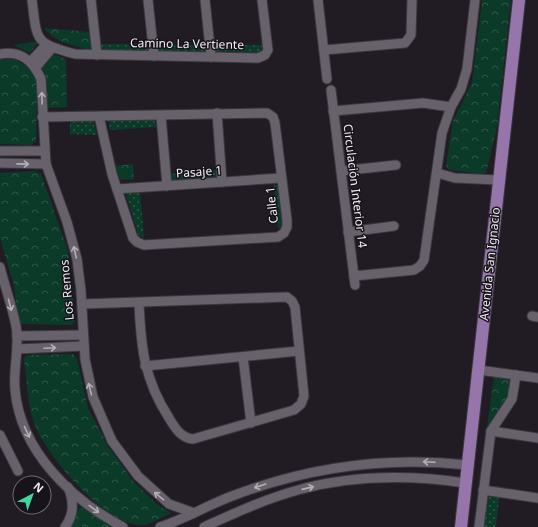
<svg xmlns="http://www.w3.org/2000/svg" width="538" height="527" font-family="'Noto Sans',sans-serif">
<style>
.grass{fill:url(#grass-dots)}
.park{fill:url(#park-crowns)}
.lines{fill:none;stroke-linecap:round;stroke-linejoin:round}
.minor-casing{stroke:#3d3940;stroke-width:11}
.major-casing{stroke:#3d3940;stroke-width:14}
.minor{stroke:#67616b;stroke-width:9}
.major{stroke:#9675ab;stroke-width:12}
.oneway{stroke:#b3afb6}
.labels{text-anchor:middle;stroke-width:3;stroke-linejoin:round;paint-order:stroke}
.street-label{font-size:12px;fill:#f2eef4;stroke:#17131a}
</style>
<defs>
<pattern id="grass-dots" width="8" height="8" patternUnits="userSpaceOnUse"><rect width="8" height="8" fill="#0c3a29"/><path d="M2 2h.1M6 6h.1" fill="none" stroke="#305749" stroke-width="1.8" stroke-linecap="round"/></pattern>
<pattern id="park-crowns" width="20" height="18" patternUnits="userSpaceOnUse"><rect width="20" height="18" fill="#0c3a29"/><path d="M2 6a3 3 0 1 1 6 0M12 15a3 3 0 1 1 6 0" fill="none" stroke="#305749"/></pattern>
</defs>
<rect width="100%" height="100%" fill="#211c24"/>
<g class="grass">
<polygon points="100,44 150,44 150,50 148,53 102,52 100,50"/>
<polygon points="158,45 207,45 207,51 205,54 160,53 158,51"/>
<polygon points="213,45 262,45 263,51 260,54 215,52 213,50"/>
<polygon points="70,120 93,122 97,135 70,134"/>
<polygon points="112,120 154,120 157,127 110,130 109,122"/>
<polygon points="217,170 218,175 215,177 172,180 170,174"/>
<polygon points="274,184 278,186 283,226 278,229"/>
<polygon points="129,192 140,192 144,238 139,236 126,195"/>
<polygon points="488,496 499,498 496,527 484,527"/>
</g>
<g class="park">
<polygon points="482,0 511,0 497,127 486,173 481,174 449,170 446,165 453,121 472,83"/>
<path d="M44 28 91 32 92 50C73 46 57 43 44 28Z"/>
<polygon points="39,41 30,53 14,45"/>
<polygon points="54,54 66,59 67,107 47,108 45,77 41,66"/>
<polygon points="14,59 31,69 37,81 36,141 31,145 0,144 0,60"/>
<polygon points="133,164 134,179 120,180 115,166"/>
<polygon points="34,171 41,174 68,251 75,320 72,325 21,324 18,321 14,286 0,238 0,173"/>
<path d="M73 354 77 359 88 408 108 446 133 481 158 505 171 513C163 517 150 525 140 525 104 524 45 454 34 423 27 403 27 380 24 359L27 355Z"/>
<polygon points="494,377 508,379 510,381 507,398 487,428"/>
<polygon points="80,507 115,526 115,527 69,527"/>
</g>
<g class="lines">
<g class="minor-casing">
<g id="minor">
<path d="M32 0C37 41 34 43 75 54L258 58 265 55 268 50 262 0"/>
<polyline points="91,0 97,55"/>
<polyline points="148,0 154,56"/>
<polyline points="205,0 211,57"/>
<polyline points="318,0 327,79"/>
<polyline points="324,50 405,43 411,35 412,0"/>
<path d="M0 54C21 50 33 61 41 79L46 164 67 222 77 259 81 291 85 359 93 397 112 441 138 476 169 504 194 513"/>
<polyline points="31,61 46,45"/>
<polyline points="36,67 52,48"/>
<polyline points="331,90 355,285"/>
<polyline points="333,111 423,103 451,107"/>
<polyline points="217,113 222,182"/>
<polyline points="161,116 167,186"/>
<polyline points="42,117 267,113 273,117 275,123 287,220 287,227 284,233 278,237 144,245 137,242 133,238 112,174 99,116"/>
<polyline points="0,151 44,151"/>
<polyline points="0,163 46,164"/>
<polyline points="341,171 396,165"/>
<polyline points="437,173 455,178 499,180"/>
<polyline points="117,189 281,178"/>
<polyline points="348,232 394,226"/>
<path d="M0 267C5 287 12 306 16 326 20 347 13 368 15 389 20 451 72 500 123 527"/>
<polyline points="354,276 414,270 420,266 424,260 442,133 451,107 461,89 467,69 475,0"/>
<path d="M82 304 287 297 292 301 295 307 304 396 301 404 294 410 193 439C181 438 175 428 169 418 144 379 141 348 139 303"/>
<polyline points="532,316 538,317"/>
<polyline points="17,336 83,335"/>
<polyline points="17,349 84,346"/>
<polyline points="243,357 251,423"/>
<polyline points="145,366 299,351"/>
<polyline points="479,370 538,378"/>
<polyline points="491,431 538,438"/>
<polyline points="0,435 18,471"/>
<polyline points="483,490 538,498"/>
<path d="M65 527C74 515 74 501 68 487"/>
<path d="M160 527C185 519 208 505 232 496 308 467 387 456 468 465"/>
<path d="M204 527C235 513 265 499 298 490 352 475 410 475 465 483"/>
<polyline points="479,527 491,431 512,399 516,375"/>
</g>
</g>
<g class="major-casing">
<polyline id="major" points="461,527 519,0"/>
</g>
<use href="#minor" class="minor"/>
<use href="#major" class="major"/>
</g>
<defs><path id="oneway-shaft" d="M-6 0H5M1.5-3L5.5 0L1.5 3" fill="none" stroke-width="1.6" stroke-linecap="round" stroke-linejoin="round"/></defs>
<g class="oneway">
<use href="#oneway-shaft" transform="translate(42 98) rotate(-92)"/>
<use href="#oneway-shaft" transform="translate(23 164) rotate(1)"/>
<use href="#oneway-shaft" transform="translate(75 252) rotate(-102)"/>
<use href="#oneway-shaft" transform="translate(10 305) rotate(75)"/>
<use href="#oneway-shaft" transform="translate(50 348) rotate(-3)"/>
<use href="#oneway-shaft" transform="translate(90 389) rotate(-104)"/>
<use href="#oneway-shaft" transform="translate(27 432) rotate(65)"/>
<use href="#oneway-shaft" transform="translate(429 462) rotate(-177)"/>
<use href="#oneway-shaft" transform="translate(260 486) rotate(161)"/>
<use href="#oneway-shaft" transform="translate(308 488) rotate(-13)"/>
<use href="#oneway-shaft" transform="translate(159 496) rotate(-141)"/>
<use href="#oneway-shaft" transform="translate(94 509) rotate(36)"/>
</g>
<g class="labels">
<g class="street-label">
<text transform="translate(187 44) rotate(1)" y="4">Camino La Vertiente</text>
<text transform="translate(199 172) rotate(-4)" y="4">Pasaje 1</text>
<text transform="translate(355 186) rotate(83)" y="4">Circulación Interior 14</text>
<text transform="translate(272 205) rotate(-96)" y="4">Calle 1</text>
<text transform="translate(490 264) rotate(-84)" y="4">Avenida San Ignacio</text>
<text transform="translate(67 290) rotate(-95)" y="4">Los Remos</text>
</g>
</g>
<g transform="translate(32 495) rotate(41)"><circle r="19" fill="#17131a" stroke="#6f6b71"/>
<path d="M0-3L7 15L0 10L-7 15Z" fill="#45d49e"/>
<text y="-6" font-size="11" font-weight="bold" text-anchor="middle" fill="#f2eef4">N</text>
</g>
</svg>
